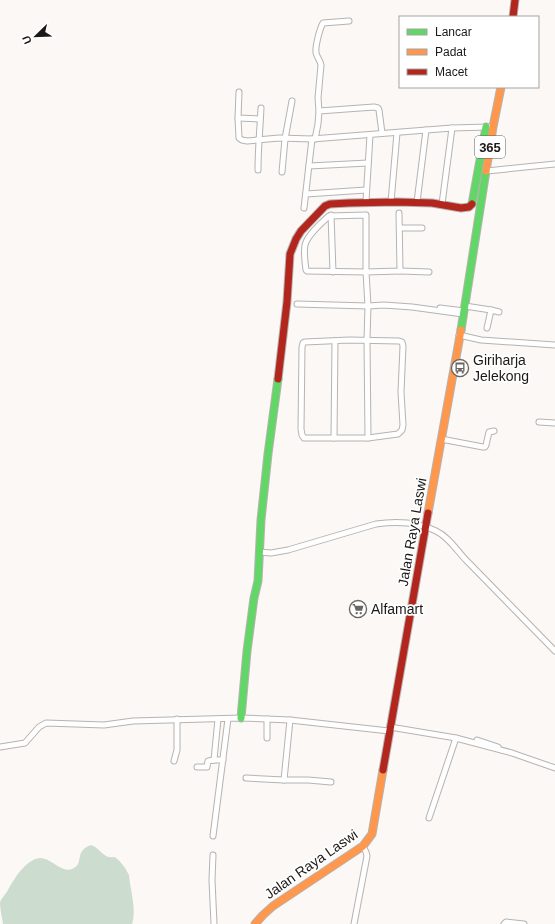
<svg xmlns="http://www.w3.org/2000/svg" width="555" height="924" font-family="Helvetica,sans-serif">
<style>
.forest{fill:#ccdcce}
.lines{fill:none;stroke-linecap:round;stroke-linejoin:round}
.street-casing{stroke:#b6b3b1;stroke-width:7}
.fast-casing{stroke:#b6b3b1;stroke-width:9}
.slow-casing{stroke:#b6b3b1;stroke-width:9}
.jam-casing{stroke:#b6b3b1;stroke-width:9}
.street{stroke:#fefefe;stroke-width:5}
.fast{stroke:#63d668;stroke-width:7}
.slow{stroke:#ff974d;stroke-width:7}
.jam{stroke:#b3261e;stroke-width:7}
.labels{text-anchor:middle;stroke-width:3.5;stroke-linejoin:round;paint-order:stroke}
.shield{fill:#fff;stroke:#5f5e5d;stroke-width:1}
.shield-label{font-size:13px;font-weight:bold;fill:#1b1917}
.poi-label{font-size:14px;fill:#1b1917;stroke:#fff;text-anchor:start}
.street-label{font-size:14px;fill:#1b1917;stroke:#fff}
</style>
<rect width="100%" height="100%" fill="#fbf8f5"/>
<path class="forest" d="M91 845C102 849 102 859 115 857 121 862 125 867 129 875 130 889 137 910 132 924H3C2 917 0 909 0 903 1 898 6 894 8 890 14 879 26 859 40 858 52 858 62 875 74 868 84 863 74 851 91 845Z"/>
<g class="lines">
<g class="street-casing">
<g id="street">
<polyline points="239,92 238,118 260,119"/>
<path d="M319 111 318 98 321 65C320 60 317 57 316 53 315 46 320 28 323 23L349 21"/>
<polyline points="238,118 239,138 242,140 247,141 279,138 312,139 452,128 489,127"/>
<polyline points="315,139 318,124 319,111 374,107 378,108 379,110 382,133"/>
<polyline points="309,166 368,163"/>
<path d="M258 170C258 149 260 129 261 108"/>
<polyline points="487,171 555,164"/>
<polyline points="282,172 285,139 292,101"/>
<polyline points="306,194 366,190"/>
<polyline points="366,201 370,135"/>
<polyline points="391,202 397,133"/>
<polyline points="417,202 426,130"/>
<polyline points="442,204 452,128"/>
<polyline points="304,208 312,139"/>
<polyline points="331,215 333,272"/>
<polyline points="400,228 422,228"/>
<polyline points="400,271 429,272"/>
<polyline points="297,304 368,306 384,305 412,307 463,314"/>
<polyline points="465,306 491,310 487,328"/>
<polyline points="440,308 464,311"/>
<polyline points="491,310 499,312"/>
<polyline points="459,335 481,340 555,345"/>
<polygon points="349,340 399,341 402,342 403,346 401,392 403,425 402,430 398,434 368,438 304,438 302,435 301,429 302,347 303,343 305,342"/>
<polyline points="539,422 555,423"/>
<polyline points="334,438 335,341"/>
<path d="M368 438 367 340 368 306 366 272 307 271 306 270C305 263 303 248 306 242 310 233 321 223 329 216L366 215V272L400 271 399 213"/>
<polyline points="441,439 483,447 485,447 486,445 489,432 494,431"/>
<path d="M259 552 271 553 288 550 376 524C397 521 418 522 436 531 449 537 457 551 467 561 496 591 526 621 555 651"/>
<polyline points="218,719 214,760 223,760"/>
<polyline points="290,720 284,780 308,780 331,782"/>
<polyline points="390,727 456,738 512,753 555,768"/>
<polyline points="267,738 267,719"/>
<polyline points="477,740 498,747"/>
<polyline points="0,747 25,743 39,727 46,723 104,725 133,721 241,718 290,720 389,731"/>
<polyline points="174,761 177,750 177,719"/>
<polyline points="197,767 207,767 208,761 214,760"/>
<polyline points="246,778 284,780"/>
<polyline points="429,818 456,738"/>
<polyline points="213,836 228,719"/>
<polyline points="213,855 212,880 214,924"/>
<polyline points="354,924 367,856 366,852 363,846"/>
<polyline points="504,924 506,922 524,924"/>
</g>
</g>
<g class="fast-casing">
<g id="fast">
<polyline points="472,204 486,127"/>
<polyline points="461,330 486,171"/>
<polyline points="241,718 247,651 254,598 258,581 261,520 268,454 278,379"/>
</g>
</g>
<g class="slow-casing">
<g id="slow">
<polyline points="486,171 493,127 501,87"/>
<polyline points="428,513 461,330"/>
<polyline points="255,924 263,915 273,906 363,846 372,834 383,770"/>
</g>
</g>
<g class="jam-casing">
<g id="jam">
<polyline points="513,17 515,0"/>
<polyline points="278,379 287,302 290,254 296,239 301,231 325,206 330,204 349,203 397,202 432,203 461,208 469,207 472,204"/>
<polyline points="383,770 428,513"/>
</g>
</g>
<use href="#street" class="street"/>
<use href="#fast" class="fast"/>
<use href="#slow" class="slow"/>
<use href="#jam" class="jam"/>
</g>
<defs>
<g id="bus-ring" transform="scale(0.9)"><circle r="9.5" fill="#fff" stroke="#696765" stroke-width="1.5"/><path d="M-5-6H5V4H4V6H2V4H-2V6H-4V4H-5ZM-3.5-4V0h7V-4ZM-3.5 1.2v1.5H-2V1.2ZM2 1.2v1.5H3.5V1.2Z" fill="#696765"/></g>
<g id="supermarket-ring" transform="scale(0.9)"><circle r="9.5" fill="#fff" stroke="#696765" stroke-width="1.5"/><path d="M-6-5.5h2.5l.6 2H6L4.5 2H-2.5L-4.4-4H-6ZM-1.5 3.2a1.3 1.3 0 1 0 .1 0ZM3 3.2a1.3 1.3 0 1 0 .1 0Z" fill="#696765"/></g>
</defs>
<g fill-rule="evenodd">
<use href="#bus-ring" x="460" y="368"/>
<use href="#supermarket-ring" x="358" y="609"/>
</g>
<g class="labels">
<rect class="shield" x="475" y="136" width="30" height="22" rx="3"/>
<g class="shield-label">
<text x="490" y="152">365</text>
</g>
<g class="poi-label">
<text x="473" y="365">Giriharja<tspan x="473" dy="16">Jelekong</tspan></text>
<text x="371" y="614">Alfamart</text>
</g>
<g class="street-label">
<text transform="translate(412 532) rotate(-80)" y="5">Jalan Raya Laswi</text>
<text transform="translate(311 864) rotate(-35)" y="5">Jalan Raya Laswi</text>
</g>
</g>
<rect x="399" y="16" width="140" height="72" fill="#ffffff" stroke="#a4a3a2"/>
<rect x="407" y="29" width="20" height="6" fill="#63d668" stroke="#a4a3a2"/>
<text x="435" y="36" font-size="12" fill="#1b1917">Lancar</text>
<rect x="407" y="49" width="20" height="6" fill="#ff974d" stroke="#a4a3a2"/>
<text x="435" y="56" font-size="12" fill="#1b1917">Padat</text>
<rect x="407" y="69" width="20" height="6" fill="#b3261e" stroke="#a4a3a2"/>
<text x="435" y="76" font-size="12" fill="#1b1917">Macet</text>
<g transform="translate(36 36) rotate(247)" stroke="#ffffff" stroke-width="3" paint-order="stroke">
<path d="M0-3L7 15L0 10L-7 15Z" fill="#1b1917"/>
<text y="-6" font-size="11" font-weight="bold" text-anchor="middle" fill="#1b1917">U</text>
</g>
</svg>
